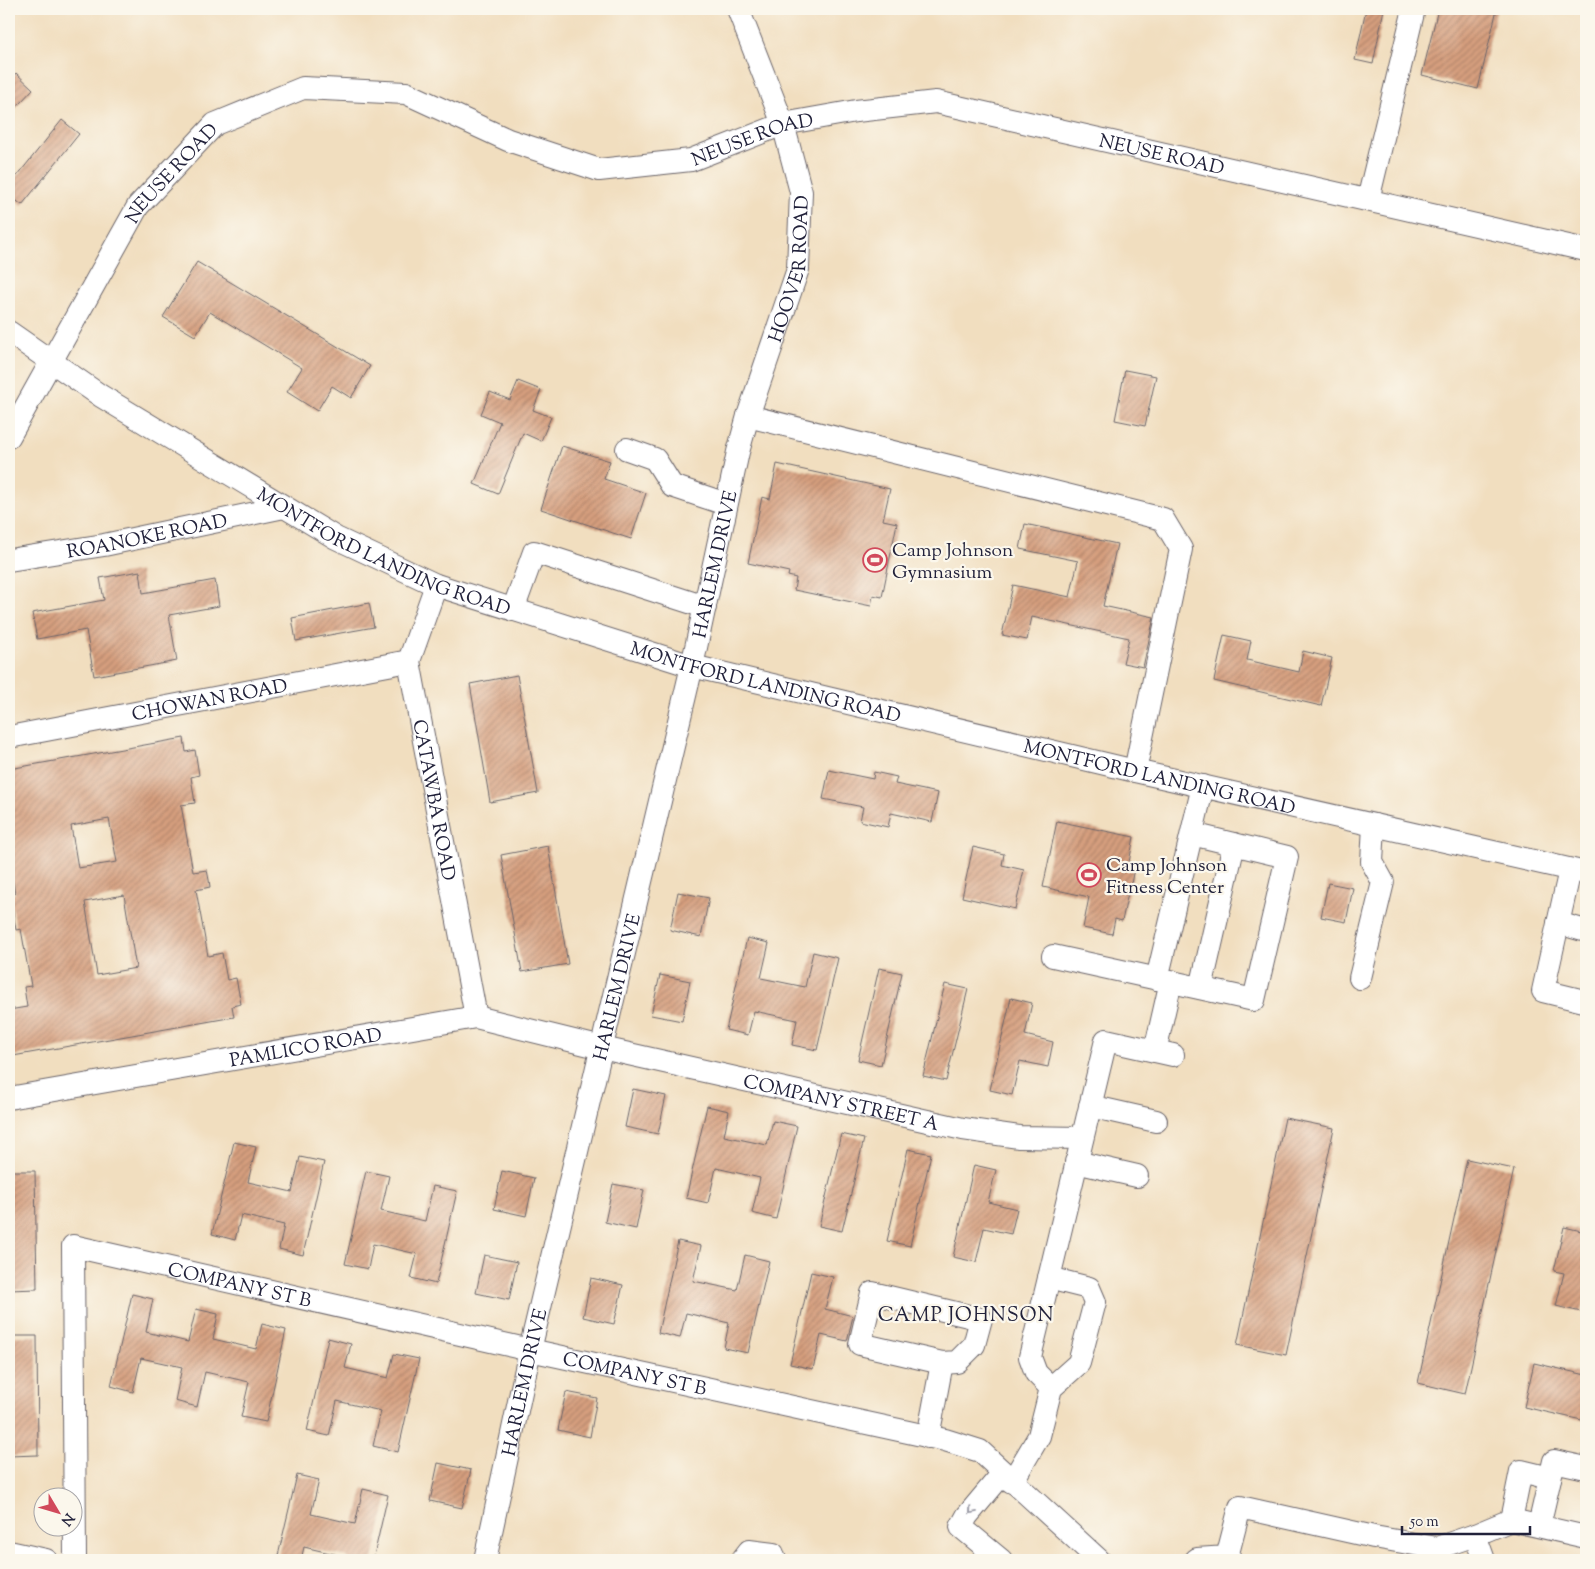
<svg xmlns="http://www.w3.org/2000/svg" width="1595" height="1569" font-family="'Sorts Mill Goudy',serif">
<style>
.building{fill:url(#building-hatch);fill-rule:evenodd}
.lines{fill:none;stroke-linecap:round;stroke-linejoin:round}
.minor-casing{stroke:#6a6469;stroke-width:24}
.minor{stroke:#fff;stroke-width:22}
.oneway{stroke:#9c9ca7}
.labels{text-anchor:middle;stroke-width:4.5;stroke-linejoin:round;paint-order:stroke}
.street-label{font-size:19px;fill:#22223b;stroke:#fbf7ec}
.poi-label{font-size:19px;fill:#22223b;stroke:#fbf7ec;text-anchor:start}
.neighbourhood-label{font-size:20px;letter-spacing:1px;fill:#22223b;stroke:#fbf7ec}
</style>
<defs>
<pattern id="building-hatch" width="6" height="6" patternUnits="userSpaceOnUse" patternTransform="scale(1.25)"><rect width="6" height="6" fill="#d69f7e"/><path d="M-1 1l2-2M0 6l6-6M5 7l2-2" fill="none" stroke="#ad8168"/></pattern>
</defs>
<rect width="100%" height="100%" fill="#fbf7ec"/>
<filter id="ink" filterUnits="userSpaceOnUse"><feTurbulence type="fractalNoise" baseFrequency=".02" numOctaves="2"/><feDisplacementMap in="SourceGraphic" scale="10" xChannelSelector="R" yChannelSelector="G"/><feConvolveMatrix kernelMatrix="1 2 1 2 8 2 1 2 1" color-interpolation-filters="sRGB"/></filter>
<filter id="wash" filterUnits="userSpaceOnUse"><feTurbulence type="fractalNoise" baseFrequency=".0096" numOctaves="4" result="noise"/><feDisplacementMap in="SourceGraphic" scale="20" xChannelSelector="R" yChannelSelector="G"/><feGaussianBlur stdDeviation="1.12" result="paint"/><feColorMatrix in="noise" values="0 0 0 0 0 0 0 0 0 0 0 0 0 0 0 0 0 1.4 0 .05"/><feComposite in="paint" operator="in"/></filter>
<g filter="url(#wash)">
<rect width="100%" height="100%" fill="#f1debf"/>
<g id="blocks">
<g class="building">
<polygon points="1366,9 1384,9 1373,64 1355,60"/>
<polygon points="1438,9 1497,9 1478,89 1422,75"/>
<polygon points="16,73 33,89 9,115 9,81"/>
<polygon points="62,120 79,134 22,205 9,195 9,186"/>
<polygon points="197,262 370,366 351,398 332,386 317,411 287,392 302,368 210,312 195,336 163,317"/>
<polygon points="1125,370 1156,376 1145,426 1115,420"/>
<polygon points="518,381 541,390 533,410 551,417 541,441 523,433 498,494 474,484 500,422 481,414 490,392 510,400"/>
<polygon points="562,446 610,461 604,479 646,493 631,539 541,509"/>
<polygon points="777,464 890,489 883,520 897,523 882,597 873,595 871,606 794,590 796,578 788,576 789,572 748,563 762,497 770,499"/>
<polygon points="1025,524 1117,544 1103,606 1154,617 1143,667 1123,663 1129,638 1032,617 1027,640 1002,635 1013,585 1070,597 1078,561 1020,549"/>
<polygon points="140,571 143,593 215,580 219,606 169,615 177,661 94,676 86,630 37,639 32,613 104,600 100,578"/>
<polygon points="369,603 374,627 296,641 292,618"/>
<polygon points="1224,635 1251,641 1247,660 1299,672 1303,651 1332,658 1321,706 1214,681"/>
<polygon points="517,675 538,793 490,802 470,684"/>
<path d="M184 738 186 752 195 750 199 775 191 777 195 803 181 805 193 872 207 870 209 880 210 887 196 890 208 956 222 953 227 980 236 978 241 1004 232 1006 234 1017 13 1056 9 1032V1010L27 1007 24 987 31 986 21 929 16 930 10 894H15L9 860V769ZM109 819 117 862 78 868 71 826ZM124 895 136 968 97 975 85 902Z"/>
<polygon points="829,770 873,779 874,772 897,777 895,784 938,793 932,822 891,813 888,827 860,821 863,807 823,799"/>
<polygon points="1057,821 1134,837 1128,867 1134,868 1131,884 1130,884 1122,921 1115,919 1112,934 1083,928 1089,897 1043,887"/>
<polygon points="548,846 568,964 522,972 501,855"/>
<polygon points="973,847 1004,854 1002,865 1024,870 1015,909 962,897"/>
<polygon points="1328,883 1353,888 1346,922 1321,917"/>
<polygon points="678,892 709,898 701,937 670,930"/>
<polygon points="747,938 769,943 761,978 805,987 813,952 838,958 817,1050 792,1045 797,1020 754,1011 748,1035 726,1030"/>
<polygon points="879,968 902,973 881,1065 858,1060"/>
<polygon points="660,975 690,981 682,1021 651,1015"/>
<polygon points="945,984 968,989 946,1081 923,1076"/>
<polygon points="1011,998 1032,1003 1025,1035 1053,1042 1048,1067 1020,1061 1012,1095 990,1090"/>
<polygon points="633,1089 666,1096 658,1134 625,1127"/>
<polygon points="707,1106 729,1111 724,1136 767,1145 773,1121 797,1126 776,1219 752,1213 760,1178 716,1168 708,1203 686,1198"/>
<polygon points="1285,1118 1334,1128 1286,1355 1237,1345"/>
<polygon points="841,1134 864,1139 842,1231 819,1226"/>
<polygon points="234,1142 256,1147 248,1182 292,1192 300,1157 324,1162 303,1255 279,1249 284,1225 241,1215 235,1240 212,1234"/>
<polygon points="908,1149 931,1154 910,1246 887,1241"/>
<polygon points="1467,1159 1514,1169 1465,1394 1418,1383"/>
<polygon points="974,1165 996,1170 988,1202 1017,1209 1011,1234 984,1228 976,1262 953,1257"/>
<polygon points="9,1171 35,1171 37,1289 9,1290"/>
<polygon points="366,1171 389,1176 381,1211 425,1221 433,1186 457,1191 436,1284 411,1278 417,1254 373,1244 368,1269 345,1264"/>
<polygon points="502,1171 534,1178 526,1216 494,1209"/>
<polygon points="613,1184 644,1190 636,1229 605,1222"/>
<polygon points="1564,1227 1586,1232 1586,1290 1581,1312 1556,1306 1564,1273 1554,1271"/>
<polygon points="678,1241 701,1246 693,1281 737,1290 745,1255 769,1261 748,1353 724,1348 729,1323 686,1313 680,1338 658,1333"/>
<polygon points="484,1255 517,1262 509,1300 476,1293"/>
<polygon points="811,1272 833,1277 825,1309 853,1316 847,1341 821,1335 813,1369 790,1364"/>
<polygon points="591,1278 623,1285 614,1324 583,1317"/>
<polygon points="132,1294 153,1299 146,1332 188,1342 196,1309 218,1314 213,1339 256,1349 262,1324 286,1330 266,1422 241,1417 249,1382 205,1372 197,1407 175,1401 182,1367 141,1358 133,1392 111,1386"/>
<polygon points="9,1336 37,1336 38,1455 9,1456"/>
<polygon points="328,1338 351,1344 345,1368 388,1378 394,1354 419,1359 398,1452 373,1446 381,1411 337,1401 329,1436 307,1431"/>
<polygon points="1534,1363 1586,1375 1586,1421 1524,1407"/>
<polygon points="566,1392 597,1398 590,1437 558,1430"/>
<polygon points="438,1463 471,1470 462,1508 430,1501"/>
<polygon points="297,1475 319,1480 311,1514 355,1524 363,1489 388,1495 373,1560 347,1560 347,1557 304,1547 301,1560 277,1560"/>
</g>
</g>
</g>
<g filter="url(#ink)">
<use href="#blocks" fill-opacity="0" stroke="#6a6469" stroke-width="1"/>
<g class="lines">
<g class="minor-casing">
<g id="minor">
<polyline points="1368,200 1414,9"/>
<path id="s1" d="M9 332 101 396 336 538 436 585 692 666 1135 771 1586 873"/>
<polyline points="748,416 1163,519 1181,549 1135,771"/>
<path id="s2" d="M9 437 138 206 215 124 303 88 406 93 508 140 599 170 691 160 783 124 856 111 936 102 1586 250"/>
<polyline points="627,449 655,459 672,486 726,504"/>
<path id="s3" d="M9 560 104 545 284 507"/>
<path id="s4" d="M436 585 409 661 476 1017"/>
<polyline points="513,610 534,552 705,607"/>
<path id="s5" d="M9 737 409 661"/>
<polyline points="1570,870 1543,991 1584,1001 1586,1000"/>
<polyline points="1558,923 1586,931"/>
<polyline points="1053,956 1254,1000 1287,857 1192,834"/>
<polyline points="1360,978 1383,882 1372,862 1374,825"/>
<polyline points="1157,979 1203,786"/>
<polyline points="1201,988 1234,844"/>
<polyline points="1155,1051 1171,981"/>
<path id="s6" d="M9 1098 476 1017 602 1048 963 1129 1019 1137 1082 1138"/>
<polyline points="1090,1106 1156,1121"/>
<polyline points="1076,1162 1137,1176"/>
<polyline points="1049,1278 1106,1040 1173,1055"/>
<polygon points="872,1293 981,1319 974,1345 957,1362 942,1363 860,1344"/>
<polyline points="928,1437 942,1363"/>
<polyline points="1012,1482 1039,1436 1051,1388 1079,1363 1095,1302 1089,1288 1049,1278 1030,1357 1036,1373 1051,1388"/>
<polyline points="1511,1520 1521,1471 1550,1478"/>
<polyline points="1539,1526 1554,1461 1586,1468"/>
<polyline points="1475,1535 1511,1520 1586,1537"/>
<polyline points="9,1552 46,1560"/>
<path id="s7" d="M75 1560 73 1246 530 1350 945 1440 980 1451 1099 1560"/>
<path id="s8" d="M485 1560 530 1350 692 666 738 452 748 416 798 269 801 192 783 124 738 9"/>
<polyline points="742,1560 749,1551 773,1554 775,1560"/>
<polyline points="1001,1560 961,1527 967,1516 1003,1473"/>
<polyline points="1196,1560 1197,1559 1227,1557 1240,1507 1374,1537 1437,1548 1475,1535 1484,1560"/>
</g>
</g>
<use href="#minor" class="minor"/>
</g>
<defs><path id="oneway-chevron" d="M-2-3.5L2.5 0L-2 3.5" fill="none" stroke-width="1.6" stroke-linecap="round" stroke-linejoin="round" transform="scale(1.25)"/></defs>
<use class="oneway" href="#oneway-chevron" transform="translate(972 1511) rotate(130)"/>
</g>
<defs>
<g id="stadium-ring" transform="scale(1.25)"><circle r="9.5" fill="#fbf7ec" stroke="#d1495b" stroke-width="1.5"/><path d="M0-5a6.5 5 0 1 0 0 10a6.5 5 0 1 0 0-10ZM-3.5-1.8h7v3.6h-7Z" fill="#d1495b"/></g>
</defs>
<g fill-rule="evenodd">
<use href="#stadium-ring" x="875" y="560"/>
<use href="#stadium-ring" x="1089" y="875"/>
</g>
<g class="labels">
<g class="street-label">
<text dy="7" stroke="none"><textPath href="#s2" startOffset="941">NEUSE ROAD</textPath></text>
<text dy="7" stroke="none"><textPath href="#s2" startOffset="1361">NEUSE ROAD</textPath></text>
<text dy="7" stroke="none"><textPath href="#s2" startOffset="311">NEUSE ROAD</textPath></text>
<text dy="7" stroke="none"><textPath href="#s8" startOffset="1328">HOOVER ROAD</textPath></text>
<text dy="7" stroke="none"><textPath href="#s3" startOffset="140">ROANOKE ROAD</textPath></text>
<text dy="7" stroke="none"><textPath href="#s1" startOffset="436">MONTFORD LANDING ROAD</textPath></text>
<text dy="7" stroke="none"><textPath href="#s8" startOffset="1022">HARLEM DRIVE</textPath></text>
<text dy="7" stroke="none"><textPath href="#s1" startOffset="841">MONTFORD LANDING ROAD</textPath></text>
<text dy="7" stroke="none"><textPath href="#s5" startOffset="204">CHOWAN ROAD</textPath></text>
<text dy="7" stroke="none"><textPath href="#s1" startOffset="1246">MONTFORD LANDING ROAD</textPath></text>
<text dy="7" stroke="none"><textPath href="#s4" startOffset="222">CATAWBA ROAD</textPath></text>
<text dy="7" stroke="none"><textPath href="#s8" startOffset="588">HARLEM DRIVE</textPath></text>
<text dy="7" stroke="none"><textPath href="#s6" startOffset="301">PAMLICO ROAD</textPath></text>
<text dy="7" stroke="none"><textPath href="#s6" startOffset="849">COMPANY STREET A</textPath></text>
<text dy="7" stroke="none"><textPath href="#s7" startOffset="485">COMPANY ST B</textPath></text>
<text dy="7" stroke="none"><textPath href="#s7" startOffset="890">COMPANY ST B</textPath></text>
<text dy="7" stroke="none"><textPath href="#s8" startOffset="182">HARLEM DRIVE</textPath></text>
</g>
<g class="poi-label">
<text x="892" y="556">Camp Johnson<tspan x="892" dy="22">Gymnasium</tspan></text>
<text x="1106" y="871">Camp Johnson<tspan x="1106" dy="22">Fitness Center</tspan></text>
</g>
<g class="neighbourhood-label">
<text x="966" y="1321">CAMP JOHNSON</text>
</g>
</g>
<rect width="1595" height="1569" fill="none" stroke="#fbf7ec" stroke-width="30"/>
<g transform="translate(58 1512) rotate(128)"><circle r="24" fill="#fbf7ec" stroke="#a4a2a5"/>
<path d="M0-4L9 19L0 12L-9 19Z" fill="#d1495b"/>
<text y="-8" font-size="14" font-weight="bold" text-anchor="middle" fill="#22223b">N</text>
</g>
<path d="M1402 1526v8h128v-8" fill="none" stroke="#22223b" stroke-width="2.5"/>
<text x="1410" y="1526" font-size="15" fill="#22223b" stroke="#fbf7ec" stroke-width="4" paint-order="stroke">50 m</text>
</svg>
